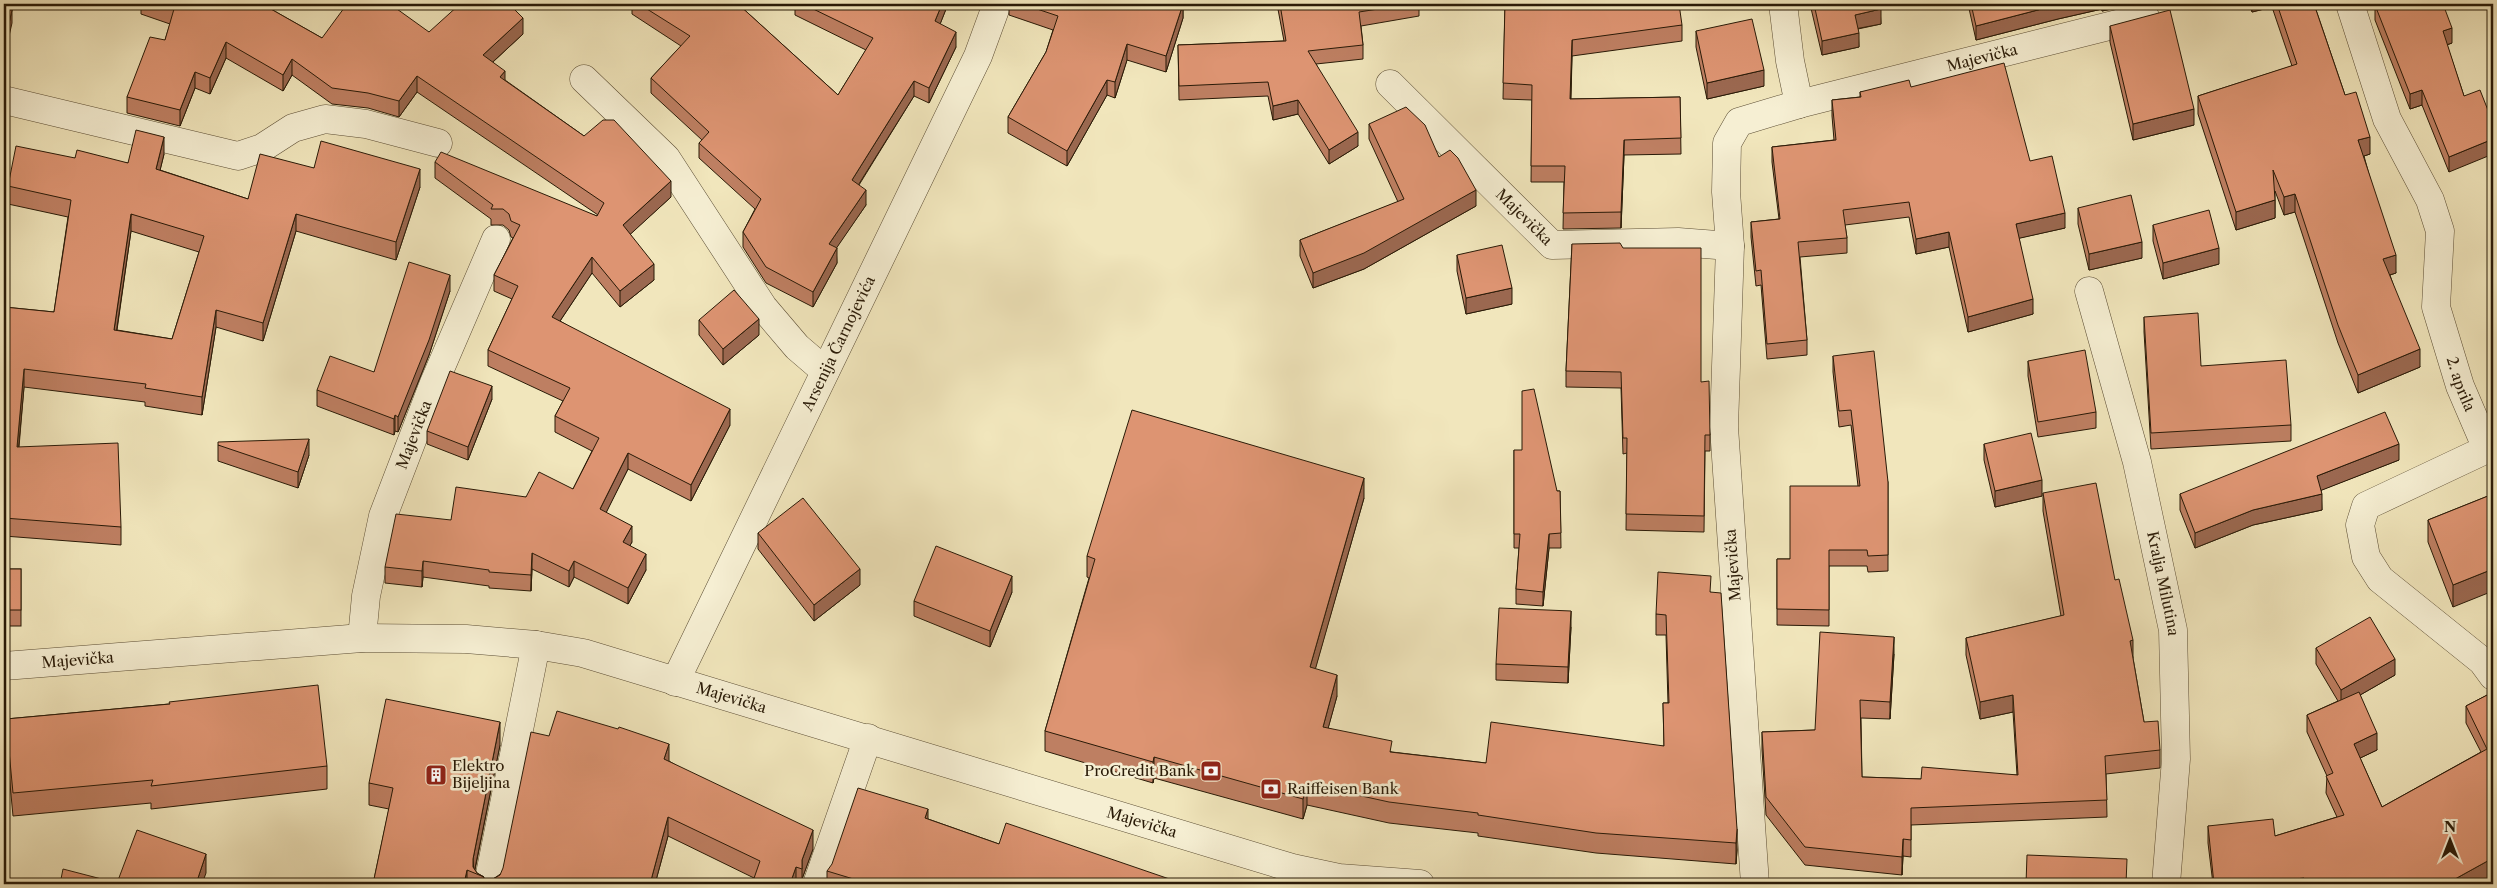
<svg xmlns="http://www.w3.org/2000/svg" width="2497" height="888" font-family="'Libre Caslon Text',serif">
<style>
.lines{fill:none;stroke-linecap:round;stroke-linejoin:round}
.minor-casing{stroke:#5b4d34;stroke-width:29}
.tertiary-casing{stroke:#5b4d34;stroke-width:29}
.minor{stroke:#f6efd3;stroke-width:28}
.tertiary{stroke:#f6efd3;stroke-width:28}
.wall{fill:#be7f62;stroke:#291a07;fill-rule:evenodd}
.shaded-wall{fill:#9b6850;stroke:#291a07}
.building{fill:#dd9472;stroke:#291a07;fill-rule:evenodd}
.labels{text-anchor:middle;stroke-width:5;stroke-linejoin:round;paint-order:stroke}
.street-label{font-size:15px;fill:#291a07;stroke:#f6efd3}
.poi-label{font-size:15px;fill:#291a07;stroke:#f6efd3;text-anchor:start}
</style>
<rect width="100%" height="100%" fill="#f1e6bc"/>
<filter id="stains"><feTurbulence type="fractalNoise" baseFrequency=".004" numOctaves="4"/><feColorMatrix values="0 0 0 0 .2 0 0 0 0 .09 0 0 0 0 .02 0 0 0 .5 -.17"/></filter>
<radialGradient id="worn" r=".72"><stop offset=".6" stop-color="#630" stop-opacity="0"/><stop offset="1" stop-color="#630" stop-opacity=".3"/></radialGradient>
<g class="lines">
<g class="minor-casing">
<g id="minor">
<polyline points="1783,4 1790,61 1799,104"/>
<path id="s1" d="M2350 4 2387 119 2430 200 2440 231 2436 307 2460 386 2487 449 2366 506 2360 525 2366 557 2380 579 2482 661 2493 676"/>
<polyline points="584,79 666,158 763,307 797,347 825,371"/>
<path id="s2" d="M1390 84 1552 245 1678 242 1730 246"/>
<polyline points="4,100 238,156 262,148 293,128 325,119 366,124 438,143"/>
<path id="s3" d="M2089 291 2137 462 2173 630 2176 759 2166 884"/>
<path id="s4" d="M362 638 366 596 383 516 434 383 496 239"/>
<path id="s5" d="M675 682 978 56 997 4"/>
<polyline points="488,884 536,645"/>
<polyline points="817,884 868,738"/>
<path id="s6" d="M1755 884 1724 427 1730 246 1726 192 1727 143 1739 122 1799 104 2145 17"/>
</g>
</g>
<g class="tertiary-casing">
<g id="tertiary">
<path id="s7" d="M4 666 362 638 466 639 536 645 583 653 1292 868 1339 878 1420 884"/>
</g>
</g>
<use href="#minor" class="minor"/>
<use href="#tertiary" class="tertiary"/>
</g>
<g class="wall">
<polygon points="141,4 262,4 322,38 429,32 523,34 493,62 505,80 584,136 671,197 630,234 654,280 620,307 592,273 560,321 730,425 691,501 628,469 606,512 632,542 630,545 646,570 628,604 574,577 569,587 532,569 531,591 489,588 489,586 423,577 422,587 385,583 385,567 451,520 526,497 573,489 592,451 555,432 555,416 563,401 488,366 488,350 512,299 494,291 494,275 513,238 511,237 509,230 503,225 491,225 491,219 435,178 435,162 597,216 598,215 417,92 399,117 368,108 332,104 292,75 283,91 226,58 210,94 195,88 180,126 127,113 127,97 165,40 170,24 141,14"/>
<polygon points="632,4 738,4 838,95 866,50 795,15 795,4 948,4 940,24 956,47 929,103 914,96 859,185 866,205 836,248 837,263 813,307 766,283 743,247 743,232 755,209 699,158 699,143 702,140 651,93 651,78 681,46 632,14"/>
<polygon points="1009,4 1157,4 1158,6 1183,4 1183,18 1166,72 1127,60 1115,98 1107,95 1067,166 1008,133 1008,117 1046,52 1053,30 1009,15"/>
<polygon points="1277,4 1419,4 1419,16 1361,26 1363,45 1363,59 1316,64 1358,146 1329,164 1298,114 1273,120 1268,96 1179,100 1178,45 1284,41"/>
<polygon points="1428,4 1459,4 1428,8"/>
<polygon points="1505,4 1682,25 1682,41 1572,56 1571,99 1680,97 1681,154 1624,155 1621,228 1563,229 1564,182 1531,182 1532,100 1503,99"/>
<polygon points="1810,4 1899,4 1880,8 1881,24 1858,29 1859,47 1822,55"/>
<polygon points="1968,4 2134,4 2102,11 2102,9 2058,19 1976,40"/>
<polygon points="2249,4 2314,4 2345,95 2370,154 2364,156 2396,273 2390,275 2420,367 2358,393 2338,343 2295,212 2284,215 2275,191 2275,218 2236,230 2198,114 2198,96 2292,66 2272,7 2252,12"/>
<polygon points="2375,5 2452,43 2447,45 2464,96 2449,172 2422,105 2410,109 2375,20"/>
<polygon points="2110,26 2194,125 2133,140 2110,42"/>
<polygon points="1696,31 1764,86 1707,99 1696,47"/>
<polygon points="1911,87 2030,161 2065,228 2019,238 2033,314 1968,332 1949,247 1916,254 1909,217 1845,225 1847,238 1847,253 1800,257 1807,340 1807,355 1767,359 1761,285 1756,286 1751,237 1751,222 1779,219 1772,162 1772,147 1834,140 1832,116 1832,100 1860,97 1860,92"/>
<polygon points="1369,124 1439,157 1476,206 1364,269 1313,288 1300,256 1300,240 1398,202 1369,139"/>
<path d="M164 154 160 170 248 199 314 168 420 187 396 260 296 231 263 341 216 327 202 415 145 406V402L24 387 19 447 121 527V545L4 536V307L54 312 68 217 8 204V186L75 158 128 163ZM131 231 199 252 172 339 117 330Z"/>
<polygon points="2493,172 2493,197 2490,189 2490,173"/>
<polygon points="2078,208 2142,258 2089,270 2078,224"/>
<polygon points="2153,225 2219,264 2163,279 2153,241"/>
<polygon points="1572,244 1701,382 1710,435 1710,451 1705,451 1704,532 1626,530 1627,453 1623,454 1621,388 1566,387 1566,371"/>
<polygon points="1457,255 1512,304 1466,314 1457,271"/>
<polygon points="450,291 429,355 398,432 395,431 394,435 317,406 317,390 374,372"/>
<polygon points="2144,317 2201,366 2291,425 2291,441 2151,449 2144,332"/>
<polygon points="699,320 759,335 723,365 699,335"/>
<polygon points="2493,325 2493,349 2490,342 2490,327"/>
<polygon points="1833,356 1888,482 1888,571 1868,572 1867,566 1829,566 1829,626 1777,625 1777,559 1790,559 1858,486 1851,425 1839,427 1833,372"/>
<polygon points="2028,361 2096,412 2096,428 2038,437 2028,376"/>
<polygon points="492,399 468,460 427,444 427,431"/>
<polygon points="1984,444 2042,496 1995,507 1984,460"/>
<polygon points="218,445 309,455 298,488 218,461"/>
<polygon points="1514,450 1557,491 1560,491 1561,548 1549,548 1543,606 1516,604 1516,589 1519,548 1514,548"/>
<polygon points="2399,460 2321,490 2322,510 2253,525 2195,548 2180,510 2180,494"/>
<polygon points="2043,493 2115,580 2133,658 2144,722 2160,750 2160,768 2106,774 2107,817 1911,825 1911,857 1903,856 1902,875 1805,865 1766,815 1762,750 1762,732 1815,730 1894,654 1890,719 1861,718 1862,777 1921,779 2017,775 2013,712 1980,719 1966,655 1966,638 2061,616 2043,511"/>
<polygon points="2493,494 2453,607 2428,542 2428,520"/>
<polygon points="1364,498 1315,669 1337,696 1328,728 1392,752 1486,763 1664,746 1663,703 1668,703 1666,635 1656,635 1656,614 1711,592 1737,850 1736,864 1596,853 1478,836 1478,833 1389,823 1307,805 1303,819 1154,778 1153,783 1045,751 1045,731 1089,578 1087,577 1087,556"/>
<polygon points="758,533 860,585 814,621 758,549"/>
<rect x="4" y="569" width="17" height="57"/>
<polygon points="1012,592 990,647 914,616 914,601"/>
<polygon points="1571,627 1568,683 1496,680 1496,664"/>
<polygon points="2316,648 2395,675 2360,695 2377,750 2360,758 2382,807 2481,752 2466,723 2466,706 2493,692 2477,884 2213,884 2208,843 2208,826 2275,836 2337,817 2326,793 2327,776 2307,732 2307,715 2338,701 2316,664"/>
<polygon points="169,704 327,766 327,789 151,809 151,803 13,816 6,741 6,719"/>
<polygon points="500,745 475,870 477,873 484,877 484,884 373,884 389,809 369,805 369,783"/>
<polygon points="669,761 813,849 802,879 802,884 752,884 754,878 668,836 655,884 485,884 485,880 493,879"/>
<polygon points="928,819 999,844 1184,884 827,884 827,871"/>
</g>
<g class="shaded-wall">
<polygon points="942,4 948,4 935,37 935,21"/>
<polygon points="1183,4 1183,18 1166,72 1166,56"/>
<polygon points="1877,4 1899,4 1877,9"/>
<polygon points="2061,4 2102,4 2102,9 2058,19 1976,40 1976,26"/>
<polygon points="2102,4 2134,4 2102,11"/>
<polygon points="2252,4 2272,4 2272,7 2252,12"/>
<polygon points="1881,9 1881,24 1855,29 1855,15"/>
<polygon points="12,10 12,23 4,58 4,46"/>
<polygon points="523,18 523,34 483,71 483,55"/>
<polygon points="2452,28 2452,43 2443,46 2443,31"/>
<polygon points="956,32 956,47 929,103 929,88"/>
<polygon points="1859,33 1859,47 1822,55 1822,41"/>
<polygon points="1572,40 1572,56 1570,115 1570,99"/>
<polygon points="226,42 226,58 210,94 210,78"/>
<polygon points="1127,44 1127,60 1115,98 1115,82"/>
<polygon points="292,59 292,75 283,91 283,75"/>
<polygon points="1764,70 1764,86 1707,99 1707,83"/>
<polygon points="505,71 505,87 500,77"/>
<polygon points="195,72 195,88 180,126 180,110"/>
<polygon points="417,76 417,92 399,117 399,101"/>
<polygon points="1107,80 1107,95 1067,166 1067,151"/>
<polygon points="914,81 914,96 852,195 852,180"/>
<polygon points="2422,90 2422,105 2410,109 2410,94"/>
<polygon points="1298,100 1298,114 1273,120 1273,106"/>
<polygon points="2194,109 2194,125 2133,140 2133,124"/>
<polygon points="1358,132 1358,146 1329,164 1329,150"/>
<polygon points="164,137 164,154 156,187 156,169"/>
<polygon points="2370,137 2370,154 2358,158 2358,140"/>
<polygon points="2493,139 2493,154 2449,172 2449,157"/>
<polygon points="1624,140 1624,155 1621,228 1621,212"/>
<polygon points="420,169 420,187 396,260 396,242"/>
<polygon points="671,181 671,197 623,241 623,225"/>
<polygon points="866,190 866,205 829,259 829,244"/>
<polygon points="1476,190 1476,206 1364,269 1313,288 1313,273"/>
<polygon points="2295,194 2295,212 2284,215 2284,197"/>
<polygon points="2275,200 2275,218 2236,230 2236,212"/>
<polygon points="2065,213 2065,228 2016,239 2016,224"/>
<polygon points="131,214 131,231 114,348 114,330"/>
<polygon points="296,214 296,231 263,341 263,323"/>
<polygon points="1949,232 1949,247 1916,254 1916,239"/>
<polygon points="2142,242 2142,258 2089,270 2089,254"/>
<polygon points="837,248 837,263 813,307 813,292"/>
<polygon points="2219,248 2219,264 2163,279 2163,263"/>
<polygon points="2396,255 2396,273 2383,277 2383,259"/>
<polygon points="592,257 592,273 552,333 552,317"/>
<polygon points="654,264 654,280 620,307 620,291"/>
<polygon points="450,275 450,291 429,355 398,432 398,417"/>
<polygon points="1512,288 1512,304 1466,314 1466,298"/>
<polygon points="2033,299 2033,314 1968,332 1968,317"/>
<polygon points="216,310 216,327 202,415 202,397"/>
<polygon points="759,319 759,335 723,365 723,349"/>
<polygon points="2420,349 2420,367 2358,393 2358,375"/>
<polygon points="24,369 24,387 17,464 17,447"/>
<polygon points="492,386 492,399 468,460 468,447"/>
<polygon points="730,409 730,425 691,501 691,485"/>
<polygon points="395,415 395,431 394,435 394,419"/>
<polygon points="309,439 309,455 298,488 298,472"/>
<polygon points="2399,444 2399,460 2317,492 2317,476"/>
<polygon points="628,453 628,469 600,525 600,509"/>
<polygon points="1364,478 1364,498 1310,688 1310,667"/>
<polygon points="2042,480 2042,496 1995,507 1995,491"/>
<polygon points="2322,494 2322,510 2253,525 2195,548 2195,533 2253,510"/>
<polygon points="632,526 632,542 623,558 623,542"/>
<polygon points="1549,534 1549,548 1543,606 1543,592"/>
<polygon points="532,553 532,569 531,591 531,575"/>
<polygon points="646,554 646,570 628,604 628,588"/>
<polygon points="423,561 423,577 422,587 422,571"/>
<polygon points="574,561 574,577 569,587 569,571"/>
<polygon points="860,569 860,585 814,621 814,605"/>
<polygon points="2493,569 2493,591 2453,607 2453,585"/>
<polygon points="1012,576 1012,592 990,647 990,631"/>
<polygon points="1571,611 1571,627 1568,683 1568,667"/>
<polygon points="1894,637 1894,654 1890,719 1890,702"/>
<polygon points="2133,640 2133,658 2130,659 2130,641"/>
<polygon points="2395,659 2395,675 2341,706 2341,690"/>
<polygon points="1337,675 1337,696 1323,747 1323,727"/>
<polygon points="2013,695 2013,712 1980,719 1980,702"/>
<polygon points="500,722 500,745 474,873 473,859"/>
<polygon points="2377,733 2377,750 2354,761 2354,744"/>
<polygon points="669,744 669,763 664,759"/>
<polygon points="1154,757 1154,778 1153,783 1153,762"/>
<polygon points="1307,784 1307,805 1303,819 1303,799"/>
<polygon points="928,809 928,834 925,818"/>
<polygon points="668,817 668,836 655,884 650,884"/>
<polygon points="1737,829 1737,850 1736,864 1736,843"/>
<polygon points="813,830 813,849 802,879 802,860"/>
<polygon points="1903,839 1903,856 1902,875 1902,857"/>
<polygon points="206,854 206,873 202,884 196,884"/>
<polygon points="2493,858 2493,875 2477,884 2446,884"/>
<polygon points="796,867 796,884 790,884"/>
<polygon points="467,870 467,884 464,884"/>
</g>
<g class="building">
<polygon points="158,4 262,4 322,38 347,4 390,4 429,32 460,4 509,4 523,18 483,55 505,71 500,77 584,136 603,120 614,120 671,181 623,225 654,264 620,291 592,257 552,317 730,409 691,485 628,453 600,509 632,526 623,542 646,554 628,588 574,561 569,571 532,553 531,575 489,572 489,570 423,561 422,571 385,567 396,514 451,520 456,487 526,497 539,472 573,489 599,438 555,416 570,388 488,350 518,286 494,275 520,225 511,221 509,214 503,209 491,209 493,205 435,162 441,152 597,216 604,203 417,76 399,101 368,93 332,88 292,59 283,75 226,42 210,78 195,72 180,110 127,97 150,37 165,40 174,9"/>
<polygon points="639,4 738,4 838,95 873,38 803,4 942,4 935,21 956,32 929,88 914,81 852,180 866,190 829,244 837,248 813,292 766,267 743,232 761,199 699,143 709,132 651,78 690,36"/>
<polygon points="1022,4 1157,4 1158,6 1172,4 1183,4 1166,56 1127,44 1115,82 1107,80 1067,151 1008,117 1046,52 1058,16"/>
<polygon points="1280,4 1410,4 1359,12 1363,45 1308,51 1358,132 1329,150 1298,100 1273,106 1268,82 1179,86 1178,45 1286,41"/>
<polygon points="1505,4 1679,4 1682,25 1572,40 1570,99 1680,97 1681,138 1624,140 1621,212 1563,213 1565,166 1531,166 1532,85 1503,83"/>
<polygon points="1814,4 1879,4 1881,9 1855,15 1859,33 1822,41"/>
<polygon points="1971,4 2061,4 1976,26"/>
<polygon points="2277,4 2314,4 2345,95 2356,92 2370,137 2358,140 2396,255 2383,259 2420,349 2358,375 2338,325 2295,194 2284,197 2273,170 2275,200 2236,212 2198,96 2297,64"/>
<polygon points="2379,4 2443,4 2452,28 2443,31 2464,96 2480,90 2493,123 2493,139 2449,157 2422,90 2410,94 2375,5"/>
<polygon points="4,9 12,10 4,46"/>
<polygon points="2170,10 2194,109 2133,124 2110,26"/>
<polygon points="1752,19 1764,70 1707,83 1696,31"/>
<polygon points="2004,63 2030,161 2052,156 2065,213 2016,224 2033,299 1968,317 1949,232 1916,239 1909,202 1843,210 1847,238 1798,242 1807,340 1767,344 1761,270 1756,271 1751,222 1780,219 1772,147 1836,140 1832,100 1861,97 1860,92 1909,80 1911,87"/>
<polygon points="1406,107 1425,125 1439,157 1450,150 1458,158 1476,190 1364,253 1313,273 1300,240 1404,199 1369,124"/>
<path d="M136 130 164 137 156 169 248 199 260 154 314 168 321 141 420 169 396 242 296 214 263 323 216 310 202 397 145 388 146 384 24 369 17 447 118 443 121 527 4 518V307L54 312 71 200 8 186 16 146 75 158 77 150 128 163ZM131 214 204 236 172 339 114 330Z"/>
<polygon points="2493,172 2493,181 2490,173"/>
<polygon points="2131,195 2142,242 2089,254 2078,208"/>
<polygon points="2209,210 2219,248 2163,263 2153,225"/>
<polygon points="1620,243 1623,248 1701,248 1701,382 1709,381 1710,435 1705,435 1704,516 1626,514 1627,438 1623,438 1621,372 1566,371 1572,244"/>
<polygon points="1502,245 1512,288 1466,298 1457,255"/>
<polygon points="409,262 450,275 429,340 398,417 395,415 394,419 317,390 330,356 374,372"/>
<polygon points="734,290 759,319 723,349 699,320"/>
<polygon points="2198,313 2201,366 2286,360 2291,425 2151,433 2144,317"/>
<polygon points="2493,325 2493,333 2490,327"/>
<polygon points="2085,350 2096,412 2038,422 2028,361"/>
<polygon points="1874,351 1888,482 1888,555 1868,556 1867,550 1829,550 1829,610 1777,609 1777,559 1790,559 1790,486 1860,486 1851,410 1839,411 1833,356"/>
<polygon points="450,371 492,386 468,447 427,431"/>
<polygon points="1534,389 1557,491 1560,491 1561,533 1549,534 1543,592 1516,589 1520,534 1514,534 1514,450 1522,450 1522,391"/>
<polygon points="1132,410 1364,478 1310,667 1337,675 1323,727 1392,741 1390,752 1486,763 1491,722 1664,746 1663,703 1669,703 1666,615 1656,614 1658,572 1711,576 1710,592 1721,593 1737,829 1736,843 1596,833 1478,815 1478,813 1389,802 1307,784 1303,799 1154,757 1153,762 1045,731 1095,559 1087,556"/>
<polygon points="2385,412 2399,444 2317,476 2322,494 2253,510 2195,533 2180,494"/>
<polygon points="2031,433 2042,480 1995,491 1984,444"/>
<polygon points="309,439 298,472 218,445 218,442"/>
<polygon points="2096,483 2115,580 2119,579 2133,640 2130,641 2144,722 2158,721 2160,750 2105,756 2107,800 1911,808 1911,840 1903,839 1902,857 1805,847 1766,797 1762,732 1815,730 1820,632 1894,637 1890,702 1860,700 1862,777 1921,779 1922,767 2018,775 2013,695 1980,702 1966,638 2064,615 2043,493"/>
<polygon points="2493,494 2493,569 2453,585 2428,520"/>
<polygon points="803,498 860,569 814,605 758,533"/>
<polygon points="936,546 1012,576 990,631 914,601"/>
<rect x="4" y="569" width="17" height="41"/>
<polygon points="1499,608 1571,611 1568,667 1496,664"/>
<polygon points="2370,617 2395,659 2341,690 2316,648"/>
<polygon points="318,685 327,766 151,786 153,780 13,793 6,719 170,704 169,702"/>
<polygon points="2359,692 2377,733 2354,744 2382,807 2487,749 2466,706 2493,692 2493,858 2446,884 2306,884 2304,878 2251,884 2214,884 2208,826 2273,819 2275,836 2344,815 2326,776 2333,773 2307,715"/>
<polygon points="386,699 500,722 473,859 473,867 477,873 484,877 467,870 464,884 373,884 393,788 369,783"/>
<polygon points="557,711 618,729 619,727 669,744 664,759 813,830 802,860 802,869 796,867 790,884 752,884 760,861 668,817 650,884 496,884 485,880 493,879 500,875 503,868 531,732 549,736"/>
<polygon points="858,788 928,809 925,818 999,844 1006,823 1184,884 870,884 827,871 832,864"/>
<polygon points="137,830 206,854 196,884 60,884 63,869 117,883"/>
<polygon points="2027,855 2127,859 2126,884 2026,884"/>
</g>
<defs>
<g id="bank-square" transform="scale(1.125)"><rect x="-9" y="-9" width="18" height="18" rx="4" fill="#8f2418" stroke="#f6efd3"/><path d="M-6-4H6V4H-6ZM0-2.3a2.3 2.3 0 1 0 0 4.6a2.3 2.3 0 1 0 0-4.6Z" fill="#fff"/></g>
<g id="building-square" transform="scale(1.125)"><rect x="-9" y="-9" width="18" height="18" rx="4" fill="#8f2418" stroke="#f6efd3"/><path d="M-4-6H4V6H1V3H-1V6H-4ZM-2.5-4.3h1.7v1.8h-1.7ZM.8-4.3h1.7v1.8H.8ZM-2.5-1h1.7V.8h-1.7ZM.8-1h1.7V.8H.8Z" fill="#fff"/></g>
</defs>
<g fill-rule="evenodd">
<use href="#bank-square" x="1211" y="771"/>
<use href="#building-square" x="436" y="775"/>
<use href="#bank-square" x="1271" y="789"/>
</g>
<g class="labels">
<g class="street-label">
<text dy="5" stroke="none"><textPath href="#s6" startOffset="1018">Majevička</textPath></text>
<text dy="5" stroke="none"><textPath href="#s2" startOffset="189">Majevička</textPath></text>
<text dy="5" stroke="none"><textPath href="#s5" startOffset="376">Arsenija Čarnojevića</textPath></text>
<text dy="5" stroke="none"><textPath href="#s1" startOffset="402">2. aprila</textPath></text>
<text dy="5" stroke="none"><textPath href="#s4" startOffset="211">Majevička</textPath></text>
<text transform="translate(1733 565) rotate(-94)" y="5">Majevička</text>
<text dy="5" stroke="none"><textPath href="#s3" startOffset="302">Kralja Milutina</textPath></text>
<text dy="5" stroke="none"><textPath href="#s7" startOffset="74">Majevička</textPath></text>
<text dy="5" stroke="none"><textPath href="#s7" startOffset="736">Majevička</textPath></text>
<text dy="5" stroke="none"><textPath href="#s7" startOffset="1165">Majevička</textPath></text>
</g>
<g class="poi-label">
<text x="452" y="771">Elektro<tspan x="452" dy="17">Bijeljina</tspan></text>
<text x="1195" y="776" text-anchor="end">ProCredit Bank</text>
<text x="1287" y="794">Raiffeisen Bank</text>
</g>
</g>
<rect width="2497" height="888" fill="none" stroke="#f1e6bc" stroke-width="20"/>
<rect x="5" y="5" width="2487" height="878" fill="none" stroke="#291a07" stroke-width="2.5"/>
<rect x="10" y="10" width="2477" height="868" fill="none" stroke="#291a07"/>
<g transform="translate(2450 840)" stroke="#f6efd3" stroke-width="4" paint-order="stroke">
<path d="M0-4L9 19L0 12L-9 19Z" fill="#291a07"/>
<text y="-8" font-size="14" font-weight="bold" text-anchor="middle" fill="#291a07">N</text>
</g>
<rect width="100%" height="100%" filter="url(#stains)"/>
<rect width="100%" height="100%" fill="url(#worn)"/>
</svg>
